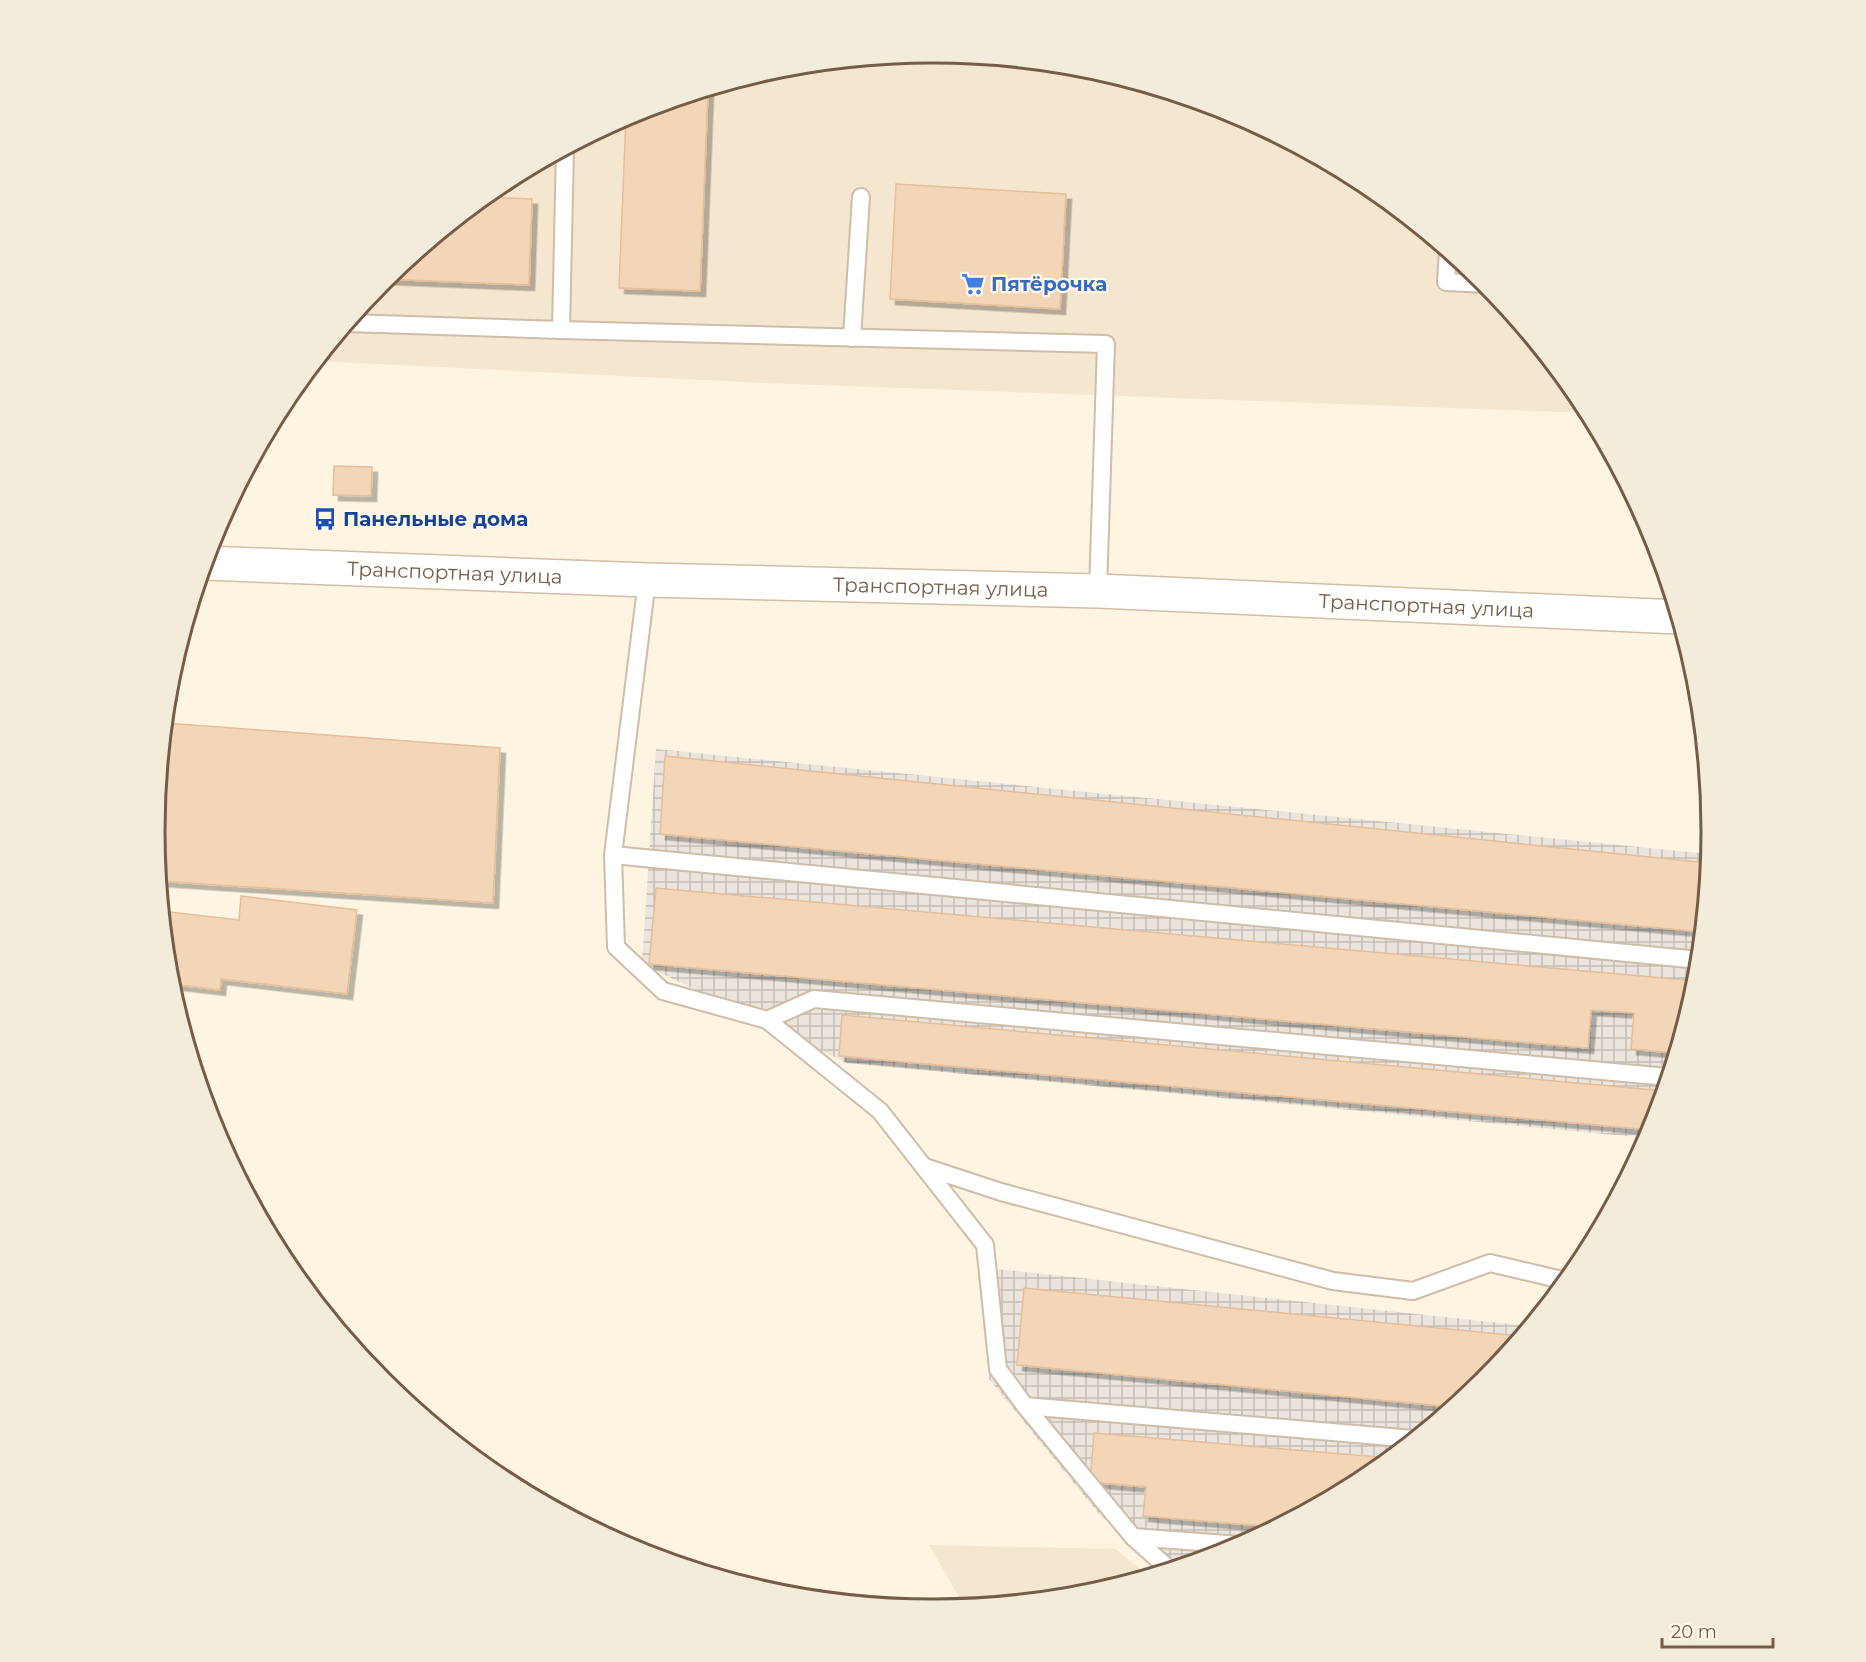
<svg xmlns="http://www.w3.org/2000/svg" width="1866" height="1662" font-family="Montserrat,sans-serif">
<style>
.residential{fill:#f5e7cf}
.industrial{fill:url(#industrial-grid)}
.building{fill:#f3d6b8;stroke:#e6be98;stroke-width:1.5;filter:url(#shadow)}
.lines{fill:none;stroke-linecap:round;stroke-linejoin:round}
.service-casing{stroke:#cebda8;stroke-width:20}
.secondary-casing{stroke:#d2bea5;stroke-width:36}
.service{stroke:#fff;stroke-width:16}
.secondary{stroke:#fff;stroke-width:33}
.labels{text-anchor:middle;stroke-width:4.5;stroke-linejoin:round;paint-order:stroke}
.shop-label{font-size:20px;font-weight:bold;fill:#366cbe;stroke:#fff8e8;text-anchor:start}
.transit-label{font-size:20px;font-weight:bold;fill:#164399;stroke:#fff8e8;text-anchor:start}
.street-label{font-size:20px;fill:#755c47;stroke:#fff8e8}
.rim{fill:none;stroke:#755c47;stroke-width:3}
</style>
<defs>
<pattern id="industrial-grid" width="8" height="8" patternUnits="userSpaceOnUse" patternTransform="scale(1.5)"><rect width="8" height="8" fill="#ebe5dd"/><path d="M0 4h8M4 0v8" fill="none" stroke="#c3bdb5"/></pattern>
<filter id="shadow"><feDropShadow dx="5.5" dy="5.5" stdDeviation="0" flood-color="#0004"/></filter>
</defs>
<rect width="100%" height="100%" fill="#fdf5e1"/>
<g class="residential">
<polygon points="933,53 1085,68 1231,112 1366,184 1484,281 1580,399 1588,413 764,383 317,361 383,280 501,184 635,112 781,67"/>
<polygon points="929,1545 1115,1549 1148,1575 1085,1595 964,1606"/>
</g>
<g class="industrial">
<polygon points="656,749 1709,854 1696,983 1652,1129 1648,1138 847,1063 642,964"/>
<polygon points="997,1269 1529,1326 1483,1382 1365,1478 1231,1550 1164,1570 1099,1514 989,1379"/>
</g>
<g class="building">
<polygon points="708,90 700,291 619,288 626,117 635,112"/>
<polygon points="896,184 1066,194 1060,309 890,299"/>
<polygon points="484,197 532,199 529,285 385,279"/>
<polygon points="334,466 372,467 371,496 333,495"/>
<polygon points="165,723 500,748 493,903 159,881 155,831"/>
<polygon points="665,756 1708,863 1702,932 660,834"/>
<polygon points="656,888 1697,981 1675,1053 1631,1049 1634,1013 1591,1010 1588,1048 649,964"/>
<polygon points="241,896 357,910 347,994 221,979 220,990 170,984 162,911 239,920"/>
<polygon points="842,1015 1664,1091 1652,1130 839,1056"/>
<polygon points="1024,1288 1521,1336 1483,1382 1452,1407 1017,1365"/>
<polygon points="1094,1433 1391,1458 1365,1478 1275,1527 1143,1516 1146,1487 1090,1482"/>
</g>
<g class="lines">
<g class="service-casing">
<g id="service">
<polyline points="1448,251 1446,282 1486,284"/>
<polyline points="347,323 561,330 565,149"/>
<polyline points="561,330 1106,344 1098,591"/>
<polyline points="852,338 861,197"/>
<polyline points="647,580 613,855 616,947 663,991 767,1020 880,1111 985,1245 998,1369 1025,1406 1133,1537 1240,1545"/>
<polyline points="613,855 1699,960"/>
<polyline points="767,1020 814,999 1668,1077"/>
<polyline points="925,1167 1001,1192 1333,1281 1413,1291 1490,1263 1566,1281"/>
<polyline points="1025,1406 1414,1439"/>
<polyline points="1133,1537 1169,1569"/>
</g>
</g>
<g class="secondary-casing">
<g id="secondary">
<path id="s1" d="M205 563 647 580 1098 591 1678 617"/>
</g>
</g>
<use href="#service" class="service"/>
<use href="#secondary" class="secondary"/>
</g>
<defs>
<g id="supermarket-bare" transform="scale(1.8)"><path d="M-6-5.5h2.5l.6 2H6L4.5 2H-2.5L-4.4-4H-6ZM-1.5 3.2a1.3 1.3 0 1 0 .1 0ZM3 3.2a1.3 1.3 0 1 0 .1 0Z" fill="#3f7fe0" stroke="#fff8e8" stroke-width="2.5" paint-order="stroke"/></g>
<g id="bus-bare" transform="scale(1.8)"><path d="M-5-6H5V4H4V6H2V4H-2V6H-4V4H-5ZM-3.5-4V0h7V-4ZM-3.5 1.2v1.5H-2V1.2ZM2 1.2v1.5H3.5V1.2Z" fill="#1a4fb4" stroke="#fff8e8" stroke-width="2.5" paint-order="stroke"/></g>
</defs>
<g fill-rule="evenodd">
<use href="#supermarket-bare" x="973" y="284"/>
<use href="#bus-bare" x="325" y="519"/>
</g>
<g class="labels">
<g class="shop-label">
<text x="991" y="291">Пятёрочка</text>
</g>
<g class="transit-label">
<text x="343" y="526">Панельные дома</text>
</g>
<g class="street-label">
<text dy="7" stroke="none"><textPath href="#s1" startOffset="250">Транспортная улица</textPath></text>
<text dy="7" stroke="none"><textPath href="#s1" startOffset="736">Транспортная улица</textPath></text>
<text dy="7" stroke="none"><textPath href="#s1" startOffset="1222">Транспортная улица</textPath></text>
</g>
</g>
<path d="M0 0H1866V1662H0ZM165 831a768 768 0 1 1 1536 0a768 768 0 1 1-1536 0Z" fill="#f4ecdb" fill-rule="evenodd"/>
<path class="rim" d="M165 831a768 768 0 1 1 1536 0a768 768 0 1 1-1536 0Z"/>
<path d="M1662 1638v9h111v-9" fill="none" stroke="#755c47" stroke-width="3"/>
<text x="1671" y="1638" font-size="18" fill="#755c47" stroke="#fff8e8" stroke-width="4.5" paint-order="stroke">20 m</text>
</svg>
